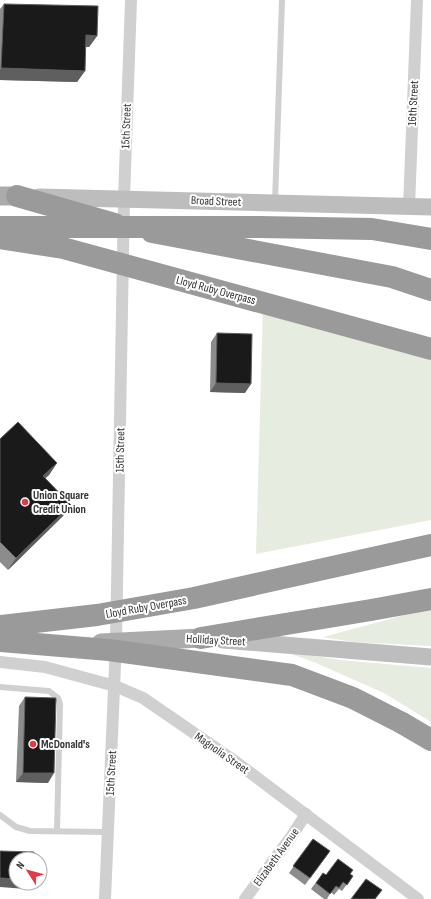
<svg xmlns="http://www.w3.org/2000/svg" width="431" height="899" font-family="'Sofia Sans Condensed',sans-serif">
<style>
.green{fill:#e6ecdf}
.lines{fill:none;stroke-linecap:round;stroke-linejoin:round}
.service{stroke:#d0d0d0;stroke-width:6}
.minor{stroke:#d0d0d0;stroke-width:12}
.secondary{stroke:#bdbdbd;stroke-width:17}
.primary{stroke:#ababab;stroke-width:19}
.motorway{stroke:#9a9a9a;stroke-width:22}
.motorway-bridge{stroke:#9a9a9a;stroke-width:22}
.wall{fill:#8c8c8c}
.shaded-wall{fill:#5f5f5f}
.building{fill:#1a1a1a;stroke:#5f5f5f}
.poi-dot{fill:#e63946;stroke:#fff;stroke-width:1.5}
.labels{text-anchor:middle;stroke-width:4;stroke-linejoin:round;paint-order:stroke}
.street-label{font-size:12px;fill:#333;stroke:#fff}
.poi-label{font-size:12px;font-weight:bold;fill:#333;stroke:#fff;text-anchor:start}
</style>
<rect width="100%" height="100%" fill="#fff"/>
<g class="green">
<polygon points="263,307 431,355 431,520 256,554"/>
<polygon points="431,608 431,646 353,642 323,637"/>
<polygon points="283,651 340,660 431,668 431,722 384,693 316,663"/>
</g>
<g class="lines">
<g class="service">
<polyline points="275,202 282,0"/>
<polyline points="0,687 49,691 58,698 60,704 57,831"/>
<polyline points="0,815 16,827 30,831 108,832"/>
</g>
<g class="minor">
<polyline points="409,207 417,0"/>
<polyline points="0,662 45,667 115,686 143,698 236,762 418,899"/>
<polyline points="105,899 116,642 124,199 131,0"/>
<polyline points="245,899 291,837 306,814"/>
</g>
<g class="secondary">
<polyline points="39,197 431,207"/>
<polyline points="223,640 431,657"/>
</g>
<g class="primary">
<polyline points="0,196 17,196"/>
<polyline points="101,643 201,638"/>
</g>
<g class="motorway">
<polyline points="17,196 115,224"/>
<polyline points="152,232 392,277 431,290"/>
<polyline points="201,638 371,610 431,599"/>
<polyline points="402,723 431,740"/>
</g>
<g class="motorway-bridge">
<polyline points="0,227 260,227 372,229 431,239"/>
<polyline points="0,238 63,248 431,349"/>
<polyline points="0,626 97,615 194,598 431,545"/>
<polyline points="0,641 109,650 292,675 353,698 402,723"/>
</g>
</g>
<g class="wall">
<polygon points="4,4 97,36 89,47 85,47 85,71 77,82 0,80 0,9"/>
<polygon points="217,333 245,393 210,392 211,342"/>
<polygon points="0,439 57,463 49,475 45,478 71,505 63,516 8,570 0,562"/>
<polygon points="25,697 48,783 16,782 19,706"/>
<polygon points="313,839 330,851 305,885 289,873"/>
<polygon points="323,873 326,875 350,874 353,876 342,891 339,889 334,895 331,892 327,899 324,899 311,889"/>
</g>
<g class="shaded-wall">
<polygon points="86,35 97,36 89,47 78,47"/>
<polygon points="1,68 85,71 77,82 0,80 0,70"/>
<polygon points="216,383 251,384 245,393 210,392"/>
<polygon points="57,463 49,475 35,488 43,476"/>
<polygon points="71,505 63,516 8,570 16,558"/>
<polygon points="23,773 54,773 48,783 16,782"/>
<polygon points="0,878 16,879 16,883 30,883 26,889 0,887"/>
</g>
<g class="building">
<polygon points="4,4 98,6 97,36 86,35 85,71 1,68"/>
<polygon points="217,333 252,334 251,384 216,383"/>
<polygon points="18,422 57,463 43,476 71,505 16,558 0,542 0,439"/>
<polygon points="25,697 56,698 54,773 23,773"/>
<polygon points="313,839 330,851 310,878 293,866"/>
<polygon points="0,851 34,852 34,859 16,859 16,879 0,878"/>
<polygon points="338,859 353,870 350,874 353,876 347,885 343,882 339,888 336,886 330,894 316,883 323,873 326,875"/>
<polygon points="366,879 382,890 375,899 351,899"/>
</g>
<g class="poi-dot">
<circle cx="25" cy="502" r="4"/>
<circle cx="33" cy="744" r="4"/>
</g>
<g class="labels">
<g class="street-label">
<text transform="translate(413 103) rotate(-87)" y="4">16th Street</text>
<text transform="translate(126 126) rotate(-88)" y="4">15th Street</text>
<text transform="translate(216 201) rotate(2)" y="4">Broad Street</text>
<text transform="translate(216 290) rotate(15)" y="4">Lloyd Ruby Overpass</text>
<text transform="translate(120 450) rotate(-89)" y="4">15th Street</text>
<text transform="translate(146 607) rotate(-10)" y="4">Lloyd Ruby Overpass</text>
<text transform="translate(216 640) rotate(3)" y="4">Holliday Street</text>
<text transform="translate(222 753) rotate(35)" y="4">Magnolia Street</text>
<text transform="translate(111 773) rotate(-87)" y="4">15th Street</text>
<text transform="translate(276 857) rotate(-54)" y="4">Elizabeth Avenue</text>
</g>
<g class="poi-label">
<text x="33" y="499">Union Square<tspan x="33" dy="14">Credit Union</tspan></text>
<text x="41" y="748">McDonald's</text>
</g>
</g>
<g transform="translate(28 871) rotate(306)"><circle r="19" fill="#ffffff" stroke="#adadad"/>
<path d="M0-3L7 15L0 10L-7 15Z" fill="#e63946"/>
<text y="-6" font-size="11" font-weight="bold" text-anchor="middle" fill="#333333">N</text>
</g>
</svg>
